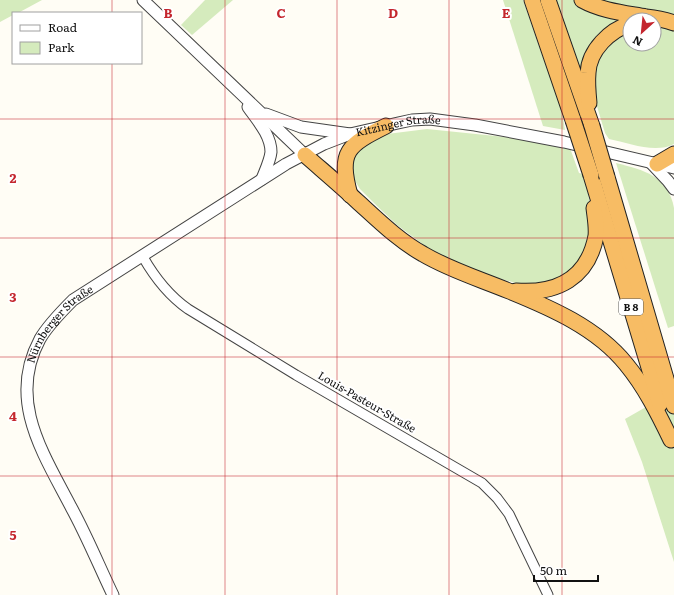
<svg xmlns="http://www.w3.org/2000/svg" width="674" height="595" font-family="Literata,serif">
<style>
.green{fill:#d5ebbd}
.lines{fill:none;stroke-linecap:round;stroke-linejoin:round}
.minor-casing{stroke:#444;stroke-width:11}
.tertiary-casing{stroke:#444;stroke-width:13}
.trunk-casing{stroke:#222;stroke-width:17}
.minor{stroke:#fff;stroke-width:9}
.tertiary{stroke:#fff;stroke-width:11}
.trunk{stroke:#f7bc64;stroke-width:15}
.trunk-bridge-casing{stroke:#222;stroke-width:17;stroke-linecap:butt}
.trunk-bridge{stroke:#f7bc64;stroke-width:15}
.grid{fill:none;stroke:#c4262e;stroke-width:1;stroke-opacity:0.55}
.labels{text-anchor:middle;stroke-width:4;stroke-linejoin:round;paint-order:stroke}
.shield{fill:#fff;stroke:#585858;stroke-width:1}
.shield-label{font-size:10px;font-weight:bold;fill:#111}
.street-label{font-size:11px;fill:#111;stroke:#fff}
.grid-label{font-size:13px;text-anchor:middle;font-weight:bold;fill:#c4262e;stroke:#fff;stroke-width:4;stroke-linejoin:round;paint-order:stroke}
</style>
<rect width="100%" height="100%" fill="#fffdf5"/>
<g class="green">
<polygon points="0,0 42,0 18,13 13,13 13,15 0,22"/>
<polygon points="205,0 233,0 192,35 181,25"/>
<polygon points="503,0 523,0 562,112 565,130 543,126"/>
<polygon points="556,0 577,0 641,18 612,31 583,88"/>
<polygon points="589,0 674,0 674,19"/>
<path d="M654 25 674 29V144C655 154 629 143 609 139L605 133 596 103 592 82 601 51 630 28V44H654Z"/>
<polygon points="427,129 524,139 570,148 579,173 583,174 587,188 593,221 583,264 545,286 519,284 491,276 464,267 436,254 397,225 377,206 360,189 355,181 351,175 352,153 356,147 387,134"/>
<path d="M616 163C644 170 668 176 674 208V326L668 328Z"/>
<polygon points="674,391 674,562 642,462 625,419"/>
</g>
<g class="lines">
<g class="minor-casing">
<path id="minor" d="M143 257C155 278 168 295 188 309L296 375 482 483 497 498 509 514 548 595"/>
</g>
<g class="tertiary-casing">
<g id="tertiary">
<polyline points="143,0 305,155"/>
<path d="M248 107C257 120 271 135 271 152 270 161 265 171 262 179"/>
<polyline points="266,114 301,127 350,134"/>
<polyline points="651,163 668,181 674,189"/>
<path id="s1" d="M113 595C99 566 87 536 71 507 43 453 7 400 40 339 48 325 62 311 73 300L286 164 324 144 350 134 398 123 412 120 430 119 475 125 564 142 674 168"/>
</g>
</g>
<g class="trunk-casing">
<g id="trunk">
<polyline points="532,0 573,120"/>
<polyline points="548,0 592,126"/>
<path d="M582 0C602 11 624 13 646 17 655 18 666 20 674 23"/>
<path d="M589 103C588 93 587 83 588 73 589 50 610 30 630 24"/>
<path d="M305 155C322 170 340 185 357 201 378 220 398 240 423 254 450 270 480 279 509 291 551 308 597 328 626 364 645 387 658 413 671 440"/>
<polyline points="657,164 674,154"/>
<polyline points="591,175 660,404"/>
<polyline points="607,177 674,406"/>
<path d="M350 195C338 151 348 145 386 126"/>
<path d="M516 291C557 294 588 278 596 236 597 227 595 217 594 208"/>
</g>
</g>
<use href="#minor" class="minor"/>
<use href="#tertiary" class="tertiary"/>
<use href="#trunk" class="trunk"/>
<g class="trunk-bridge-casing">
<g id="trunk-bridge">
<polyline points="573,120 591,175"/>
<polyline points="592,126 607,177"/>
</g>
</g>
<use href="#trunk-bridge" class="trunk-bridge"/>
</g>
<path class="grid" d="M112 0V13M225 0V595M337 0V595M449 0V595M562 0V595M112 63V595M0 119H674M0 238H674M0 357H674M0 476H674"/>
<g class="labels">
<rect class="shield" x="619" y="299" width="24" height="16" rx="3"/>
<g class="shield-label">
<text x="631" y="311">B 8</text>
</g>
<g class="street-label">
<text dy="4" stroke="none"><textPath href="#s1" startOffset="701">Kitzinger Straße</textPath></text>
<text dy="4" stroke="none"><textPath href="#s1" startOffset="301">Nürnberger Straße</textPath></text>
<text transform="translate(367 402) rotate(30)" y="4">Louis-Pasteur-Straße</text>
</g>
</g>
<g class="grid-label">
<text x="168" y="18">B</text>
<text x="281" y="18">C</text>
<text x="393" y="18">D</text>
<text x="506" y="18">E</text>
<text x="13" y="183">2</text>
<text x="13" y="302">3</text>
<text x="13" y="421">4</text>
<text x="13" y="540">5</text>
</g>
<rect x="12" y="12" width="130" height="52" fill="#ffffff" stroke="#a0a0a0"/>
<rect x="20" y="25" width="20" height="6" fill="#ffffff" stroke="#a0a0a0"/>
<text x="48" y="32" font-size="12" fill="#111111">Road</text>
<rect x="20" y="42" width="20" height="12" fill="#d5ebbd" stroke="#a0a0a0"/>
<text x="48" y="52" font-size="12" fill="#111111">Park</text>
<g transform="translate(642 32) rotate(207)"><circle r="19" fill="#ffffff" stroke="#a0a0a0"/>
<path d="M0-3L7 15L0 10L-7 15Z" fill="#c4262e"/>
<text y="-6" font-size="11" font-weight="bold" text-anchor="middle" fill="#111111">N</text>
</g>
<path d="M534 575v6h64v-6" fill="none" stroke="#111111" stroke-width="2"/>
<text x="540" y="575" font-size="12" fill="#111111" stroke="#ffffff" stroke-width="3" paint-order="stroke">50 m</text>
</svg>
